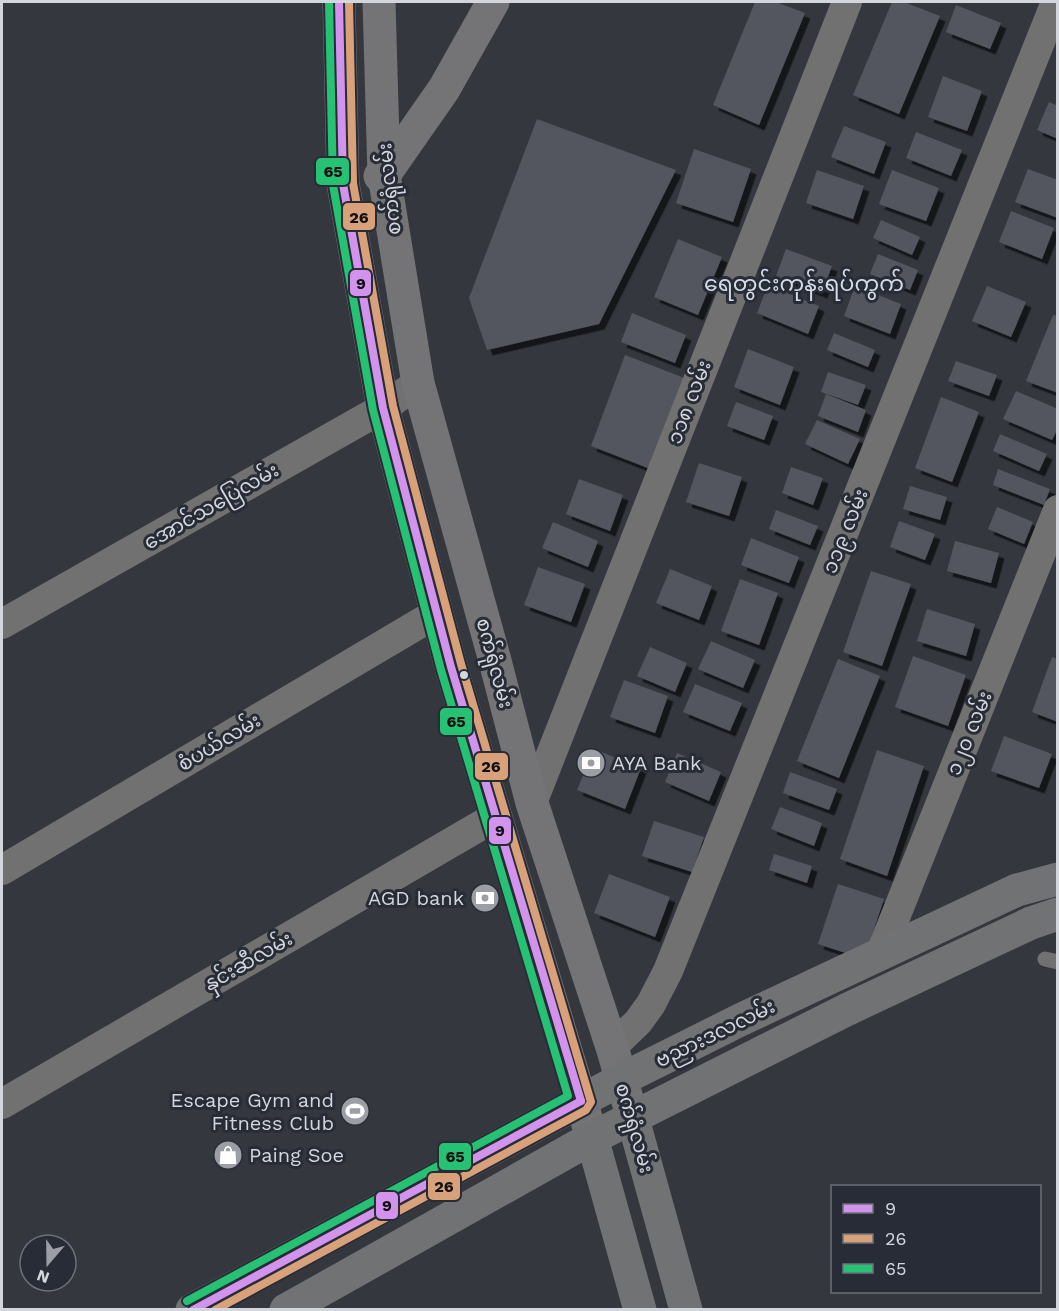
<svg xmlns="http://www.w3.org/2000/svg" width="1059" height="1311" font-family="'Work Sans','Noto Sans Myanmar',sans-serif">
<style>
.building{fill:#52565e;filter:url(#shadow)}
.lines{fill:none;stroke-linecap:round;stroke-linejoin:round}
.lane{stroke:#717171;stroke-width:15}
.street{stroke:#717171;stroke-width:30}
.secondary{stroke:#747375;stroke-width:33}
.primary{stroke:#707274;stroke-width:33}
.bus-1-casing{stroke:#272c36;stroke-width:12}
.bus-2-casing{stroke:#272c36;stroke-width:12}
.bus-3-casing{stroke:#272c36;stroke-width:12}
.bus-1{stroke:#d193ec;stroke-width:8}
.bus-2{stroke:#d9a179;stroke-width:8}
.bus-3{stroke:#26c172;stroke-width:8}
.bus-dot{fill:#d3d6dd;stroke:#272c36;stroke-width:2}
.labels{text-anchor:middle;stroke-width:6;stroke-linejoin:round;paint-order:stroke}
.street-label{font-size:20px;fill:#d3d6dd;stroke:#272c36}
.poi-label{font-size:20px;fill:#d3d6dd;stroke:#272c36;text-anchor:start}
.quarter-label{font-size:22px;fill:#d4dbe8;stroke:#272c36}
.line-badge{stroke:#272c36;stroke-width:2}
.pale-badge-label{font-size:16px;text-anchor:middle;font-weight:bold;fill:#111}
</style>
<defs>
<filter id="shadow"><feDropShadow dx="5.5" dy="5.5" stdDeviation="0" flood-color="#0009"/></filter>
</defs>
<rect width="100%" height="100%" fill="#34373e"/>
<g class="building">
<polygon points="755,2 776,2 805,13 759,125 713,105"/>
<polygon points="892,2 904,2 940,16 899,114 853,95"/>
<polygon points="956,5 1001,23 990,49 946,32"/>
<polygon points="943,76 982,91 967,131 928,117"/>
<polygon points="1049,102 1058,106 1058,139 1037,130"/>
<polygon points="537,119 676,170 599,324 487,350 469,298"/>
<polygon points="844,126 886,142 874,174 831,157"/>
<polygon points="916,132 962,150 951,176 906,158"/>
<polygon points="694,149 751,169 733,222 676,203"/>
<polygon points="1028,169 1058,180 1058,218 1015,202"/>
<polygon points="817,170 864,186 853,219 806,203"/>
<polygon points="892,170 939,188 926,221 879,204"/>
<polygon points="1011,211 1054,228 1042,259 999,242"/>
<polygon points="881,220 920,237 912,255 873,238"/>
<polygon points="678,239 722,257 698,315 654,297"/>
<polygon points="786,249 832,266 822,293 776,276"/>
<polygon points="878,254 918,270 910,290 870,274"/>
<polygon points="768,285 819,306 808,334 757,313"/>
<polygon points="855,286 901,304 890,334 844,316"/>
<polygon points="987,286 1026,302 1011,337 972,321"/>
<polygon points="632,313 686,335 675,363 621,342"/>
<polygon points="1053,315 1058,316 1058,393 1026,381"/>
<polygon points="834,333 875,350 868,367 827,350"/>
<polygon points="748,349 794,367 780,405 734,387"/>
<polygon points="625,355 687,379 653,470 591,446"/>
<polygon points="956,361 997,375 989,396 948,381"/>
<polygon points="828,372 866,385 858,405 821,392"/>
<polygon points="1016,391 1058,409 1058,428 1052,440 1003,419"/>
<polygon points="826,394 866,410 858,432 818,416"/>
<polygon points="941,397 979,412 952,482 915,468"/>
<polygon points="736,402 773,416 764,440 727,426"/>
<polygon points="817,420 860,439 848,464 805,444"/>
<polygon points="1000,434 1047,454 1039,471 993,451"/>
<polygon points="699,463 742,477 729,516 686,502"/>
<polygon points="791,467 823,478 813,505 782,493"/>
<polygon points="998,469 1050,489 1044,505 993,485"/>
<polygon points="579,479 623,495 610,531 566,514"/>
<polygon points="910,486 947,497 940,520 903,509"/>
<polygon points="997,507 1033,522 1024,544 988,529"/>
<polygon points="776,510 818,526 810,545 769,529"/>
<polygon points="899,521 935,534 925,560 890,547"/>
<polygon points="553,522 598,541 588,567 542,548"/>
<polygon points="751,538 799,557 789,583 741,565"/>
<polygon points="955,541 999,553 991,583 947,571"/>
<polygon points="538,567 585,584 571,622 524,605"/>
<polygon points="670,569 712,586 699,620 656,603"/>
<polygon points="871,571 911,584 882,666 843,652"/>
<polygon points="740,579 778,593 759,645 721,631"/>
<polygon points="927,609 975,624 966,656 917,641"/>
<polygon points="711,641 755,660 743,688 698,669"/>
<polygon points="650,647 687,663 675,692 637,676"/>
<polygon points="913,656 966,675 948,726 895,707"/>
<polygon points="1052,657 1058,659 1058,722 1032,712"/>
<polygon points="838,659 880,676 839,778 797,761"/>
<polygon points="624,680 668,696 655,733 610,717"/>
<polygon points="695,684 742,703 730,731 683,712"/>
<polygon points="1004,736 1052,754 1039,788 991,771"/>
<polygon points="594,749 641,768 625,809 577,790"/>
<polygon points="877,750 924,766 887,876 840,859"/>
<polygon points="677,753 721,772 709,801 665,782"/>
<polygon points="790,772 837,789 829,810 783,793"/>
<polygon points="780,807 822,823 814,846 771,829"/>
<polygon points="654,821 704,837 692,872 642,856"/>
<polygon points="774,854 812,866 807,883 769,870"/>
<polygon points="609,874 670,897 655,937 594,913"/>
<polygon points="838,884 884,899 864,959 818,944"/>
</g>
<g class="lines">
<polyline class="lane" points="1045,959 1058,962"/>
<g class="street">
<polyline points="2,624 383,408 418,383"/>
<polyline points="532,803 847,2"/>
<polyline points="2,870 437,613"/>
<polyline points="880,955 1058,510"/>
<polyline points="612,1047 638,1022 651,1004 668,971 1056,2"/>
<polyline points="2,1104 495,817"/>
</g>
<g class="secondary">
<polyline points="339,2 343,184 383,408 451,667 592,1138"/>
<polyline points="379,2 384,175 418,383 494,657 532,803 612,1047 633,1119"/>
<polyline points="380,176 384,175 444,89 493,2"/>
</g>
<g class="primary">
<polyline points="633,1119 686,1310"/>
<polyline points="592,1138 640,1310"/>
<polyline points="192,1310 622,1079 740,1020 1017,890 1058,879"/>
<polyline points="286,1310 592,1138 846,1010 1031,923 1058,914"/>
</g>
<g class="bus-1-casing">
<g id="bus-1">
<polyline points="339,2 343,184 383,408 451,667 581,1101"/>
<polyline points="193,1310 581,1101"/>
</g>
</g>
<g class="bus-2-casing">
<polyline id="bus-2" points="215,1310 586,1110 591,1102 461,664 393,406 353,183 349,2"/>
</g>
<g class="bus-3-casing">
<polyline id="bus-3" points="187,1301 568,1096 441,670 373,410 333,185 329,2"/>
</g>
<use href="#bus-1" class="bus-1"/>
<use href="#bus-2" class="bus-2"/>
<use href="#bus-3" class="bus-3"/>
</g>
<defs>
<g id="bank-disc" transform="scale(1.5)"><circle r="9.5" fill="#9b9ea5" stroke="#272c36"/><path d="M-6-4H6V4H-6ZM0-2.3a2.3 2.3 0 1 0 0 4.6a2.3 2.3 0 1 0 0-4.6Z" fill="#fff"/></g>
<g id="stadium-disc" transform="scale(1.5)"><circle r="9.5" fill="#9b9ea5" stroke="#272c36"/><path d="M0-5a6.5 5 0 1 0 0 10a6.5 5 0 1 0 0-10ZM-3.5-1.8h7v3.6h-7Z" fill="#fff"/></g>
<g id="shop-disc" transform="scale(1.5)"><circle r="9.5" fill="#9b9ea5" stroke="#272c36"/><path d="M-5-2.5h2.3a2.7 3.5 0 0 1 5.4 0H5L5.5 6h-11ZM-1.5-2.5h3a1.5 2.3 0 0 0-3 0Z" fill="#fff"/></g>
</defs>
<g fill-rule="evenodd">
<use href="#bank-disc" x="591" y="763"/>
<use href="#bank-disc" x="485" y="898"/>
<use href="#stadium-disc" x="355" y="1111"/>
<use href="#shop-disc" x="228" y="1155"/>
</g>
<circle class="bus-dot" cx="464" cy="675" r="5"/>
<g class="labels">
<g class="street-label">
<text transform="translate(389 189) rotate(-96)" y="7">စက်ရုံလမ်း</text>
<text transform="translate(689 402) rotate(-69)" y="7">၁၁၈ လမ်း</text>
<text transform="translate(211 506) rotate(-30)" y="7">အောင်သပြေလမ်း</text>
<text transform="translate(845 531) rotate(-68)" y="7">၁၁၉ လမ်း</text>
<text transform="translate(495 663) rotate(75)" y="7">စက်ရုံလမ်း</text>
<text transform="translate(969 733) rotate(-68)" y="7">၁၂၀ လမ်း</text>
<text transform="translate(219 742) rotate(-31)" y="7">စံပယ်လမ်း</text>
<text transform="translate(248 961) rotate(-30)" y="7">နှင်းဆီလမ်း</text>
<text transform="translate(715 1033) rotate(-26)" y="7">ဗညားဒလလမ်း</text>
<text transform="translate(635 1128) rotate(74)" y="7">စက်ရုံလမ်း</text>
</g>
<g class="poi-label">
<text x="612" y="770">AYA Bank</text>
<text x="464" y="905" text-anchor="end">AGD bank</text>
<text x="334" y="1107" text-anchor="end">Escape Gym and<tspan x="334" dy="23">Fitness Club</tspan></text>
<text x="249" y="1162">Paing Soe</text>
</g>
<g class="quarter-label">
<text x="804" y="291">ရေတွင်းကုန်းရပ်ကွက်</text>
</g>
</g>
<g class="line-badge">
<rect x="315" y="157" width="35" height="29" rx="6" fill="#26c172"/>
<rect x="342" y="202" width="34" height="29" rx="6" fill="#d9a179"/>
<rect x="349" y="269" width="23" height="28" rx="6" fill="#d193ec"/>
<rect x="439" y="707" width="34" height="29" rx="6" fill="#26c172"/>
<rect x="474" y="752" width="35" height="29" rx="6" fill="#d9a179"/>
<rect x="488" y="816" width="24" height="29" rx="6" fill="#d193ec"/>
<rect x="438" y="1142" width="34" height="29" rx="6" fill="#26c172"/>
<rect x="427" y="1172" width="34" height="29" rx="6" fill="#d9a179"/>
<rect x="375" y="1191" width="24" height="29" rx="6" fill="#d193ec"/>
</g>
<g class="pale-badge-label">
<text x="333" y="177">65</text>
<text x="359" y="223">26</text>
<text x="361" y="289">9</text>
<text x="456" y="727">65</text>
<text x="491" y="772">26</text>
<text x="500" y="836">9</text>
<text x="455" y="1162">65</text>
<text x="444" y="1192">26</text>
<text x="387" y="1211">9</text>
</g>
<rect width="1059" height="1311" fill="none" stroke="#d3d6dd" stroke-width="6"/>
<rect x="831" y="1185" width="210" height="108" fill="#272c36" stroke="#6c7079" stroke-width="1.5"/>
<rect x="843" y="1204" width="30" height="9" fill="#d193ec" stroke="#6c7079" stroke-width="1.5"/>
<text x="885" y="1215" font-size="18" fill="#d3d6dd">9</text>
<rect x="843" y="1234" width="30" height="9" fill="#d9a179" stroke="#6c7079" stroke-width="1.5"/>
<text x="885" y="1245" font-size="18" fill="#d3d6dd">26</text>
<rect x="843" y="1264" width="30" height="9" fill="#26c172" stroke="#6c7079" stroke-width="1.5"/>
<text x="885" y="1275" font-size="18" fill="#d3d6dd">65</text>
<g transform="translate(48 1263) rotate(200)"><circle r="28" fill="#272c36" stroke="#6c7079" stroke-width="1.5"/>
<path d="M0-4.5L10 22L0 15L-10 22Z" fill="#9b9ea5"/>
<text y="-9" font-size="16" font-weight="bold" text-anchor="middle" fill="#d3d6dd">N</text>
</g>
</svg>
